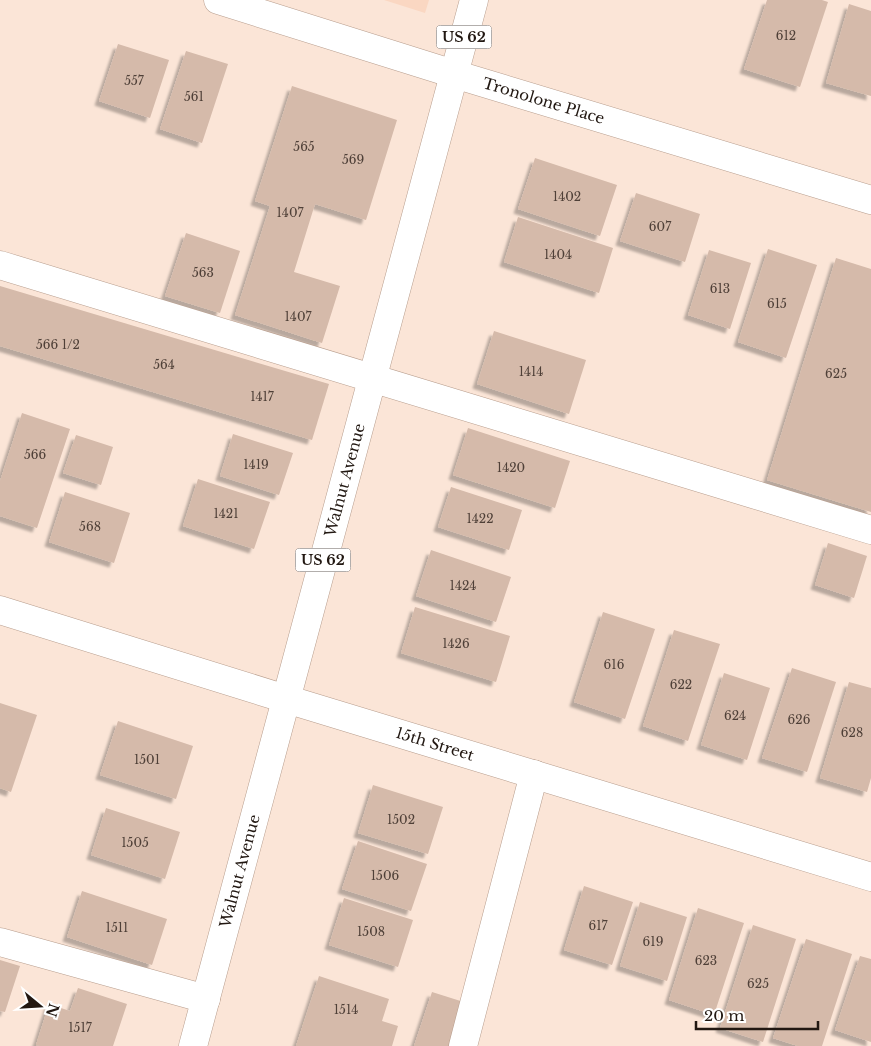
<svg xmlns="http://www.w3.org/2000/svg" width="871" height="1046" font-family="'Libre Baskerville',serif">
<style>
.built{fill:#fad7c2}
.building{fill:#d5baaa;filter:url(#shadow)}
.lines{fill:none;stroke-linecap:round;stroke-linejoin:round}
.minor-casing{stroke:#b79d8d;stroke-width:29}
.major-casing{stroke:#b79d8d;stroke-width:29}
.minor{stroke:#fff;stroke-width:28}
.major{stroke:#fff;stroke-width:28}
.labels{text-anchor:middle;stroke-width:4;stroke-linejoin:round;paint-order:stroke}
.number-label{font-size:12px;fill:#4f4038}
.shield{fill:#fff;stroke:#645d59;stroke-width:1}
.shield-label{font-size:14px;font-weight:bold;fill:#221812}
.street-label{font-size:15px;fill:#221812;stroke:#fff}
</style>
<defs>
<filter id="shadow"><feDropShadow dx="-4.5" dy="4.5" stdDeviation="1" flood-color="#0004"/></filter>
</defs>
<rect width="100%" height="100%" fill="#fbe5d7"/>
<polygon class="built" points="384,0 429,0 425,13"/>
<g class="building">
<polygon points="767,0 822,0 828,2 800,87 744,69"/>
<polygon points="849,4 871,11 871,96 826,83"/>
<polygon points="118,44 169,60 150,118 99,101"/>
<polygon points="186,51 228,64 202,143 160,129"/>
<polygon points="292,86 397,120 366,220 315,204 294,272 340,286 322,343 235,315 270,206 255,201"/>
<polygon points="535,158 617,185 600,236 518,209"/>
<polygon points="636,193 700,214 685,262 620,241"/>
<polygon points="518,217 613,248 599,293 504,262"/>
<polygon points="186,233 240,251 220,313 165,296"/>
<polygon points="768,249 817,265 786,358 738,342"/>
<polygon points="709,250 751,263 730,329 688,315"/>
<polygon points="836,258 871,269 871,512 767,480"/>
<polygon points="0,286 329,384 312,440 0,346"/>
<polygon points="494,331 586,360 569,414 477,384"/>
<polygon points="22,413 70,429 37,528 0,516 0,481"/>
<polygon points="468,428 570,461 555,508 453,475"/>
<polygon points="233,434 293,453 279,495 220,476"/>
<polygon points="76,435 113,447 101,485 63,473"/>
<polygon points="198,479 270,502 254,549 183,526"/>
<polygon points="451,487 522,510 509,550 438,527"/>
<polygon points="65,492 130,513 114,563 49,542"/>
<polygon points="828,543 867,556 854,598 815,585"/>
<polygon points="431,550 511,577 496,622 416,596"/>
<polygon points="415,607 510,636 496,682 401,653"/>
<polygon points="603,612 655,629 625,719 574,702"/>
<polygon points="674,630 720,644 688,741 643,726"/>
<polygon points="792,668 836,682 807,772 762,758"/>
<polygon points="724,673 770,688 747,760 701,745"/>
<polygon points="849,682 871,688 871,778 867,792 820,778"/>
<polygon points="0,703 37,715 11,792 0,788"/>
<polygon points="118,721 193,746 176,799 100,775"/>
<polygon points="373,785 443,807 428,854 358,833"/>
<polygon points="106,808 180,832 165,879 91,855"/>
<polygon points="358,841 427,864 411,911 342,889"/>
<polygon points="584,886 633,902 612,965 564,950"/>
<polygon points="82,891 167,919 152,965 67,937"/>
<polygon points="344,898 413,920 398,967 329,945"/>
<polygon points="640,902 687,917 667,981 620,966"/>
<polygon points="698,908 744,923 714,1015 669,1000"/>
<polygon points="753,925 796,939 763,1042 720,1028"/>
<polygon points="806,939 852,954 822,1046 798,1046 773,1038"/>
<polygon points="860,956 871,959 871,1042 835,1030"/>
<polygon points="0,960 20,966 5,1012 0,1011"/>
<polygon points="319,976 389,999 382,1021 398,1026 392,1046 296,1046"/>
<polygon points="78,988 127,1004 113,1046 40,1046 36,1045 49,1004 70,1011"/>
<polygon points="432,992 470,1004 456,1046 414,1046"/>
</g>
<g class="lines">
<g class="minor-casing">
<g id="minor">
<path id="s1" d="M218 0 454 74 871 200"/>
<polyline points="0,265 871,530"/>
<path id="s2" d="M0 610 286 699 871 877"/>
<polyline points="0,942 206,999"/>
<polyline points="463,1046 534,774"/>
</g>
</g>
<g class="major-casing">
<g id="major">
<path id="s3" d="M193 1046 474 0"/>
</g>
</g>
<use href="#minor" class="minor"/>
<use href="#major" class="major"/>
</g>
<g class="labels">
<g class="number-label">
<text x="786" y="40">612</text>
<text x="134" y="85">557</text>
<text x="194" y="101">561</text>
<text x="304" y="151">565</text>
<text x="353" y="164">569</text>
<text x="567" y="201">1402</text>
<text x="290" y="217">1407</text>
<text x="660" y="231">607</text>
<text x="558" y="259">1404</text>
<text x="203" y="277">563</text>
<text x="720" y="293">613</text>
<text x="777" y="308">615</text>
<text x="298" y="321">1407</text>
<text x="58" y="349">566 1/2</text>
<text x="164" y="369">564</text>
<text x="531" y="376">1414</text>
<text x="836" y="378">625</text>
<text x="262" y="401">1417</text>
<text x="35" y="459">566</text>
<text x="256" y="469">1419</text>
<text x="511" y="472">1420</text>
<text x="226" y="518">1421</text>
<text x="480" y="523">1422</text>
<text x="90" y="531">568</text>
<text x="463" y="590">1424</text>
<text x="456" y="648">1426</text>
<text x="614" y="669">616</text>
<text x="681" y="689">622</text>
<text x="735" y="720">624</text>
<text x="799" y="724">626</text>
<text x="852" y="737">628</text>
<text x="147" y="764">1501</text>
<text x="401" y="824">1502</text>
<text x="135" y="847">1505</text>
<text x="385" y="880">1506</text>
<text x="598" y="930">617</text>
<text x="117" y="932">1511</text>
<text x="371" y="936">1508</text>
<text x="653" y="946">619</text>
<text x="706" y="965">623</text>
<text x="758" y="988">625</text>
<text x="346" y="1014">1514</text>
<text x="80" y="1032">1517</text>
</g>
<g class="shield">
<rect x="436.5" y="25.5" width="55" height="23" rx="4"/>
<rect x="295.5" y="548.5" width="55" height="23" rx="4"/>
</g>
<g class="shield-label">
<text x="464" y="42">US 62</text>
<text x="323" y="565">US 62</text>
</g>
<g class="street-label">
<text dy="5" stroke="none"><textPath href="#s1" startOffset="341">Tronolone Place</textPath></text>
<text dy="5" stroke="none"><textPath href="#s3" startOffset="586">Walnut Avenue</textPath></text>
<text dy="5" stroke="none"><textPath href="#s2" startOffset="455">15th Street</textPath></text>
<text dy="5" stroke="none"><textPath href="#s3" startOffset="181">Walnut Avenue</textPath></text>
</g>
</g>
<g transform="translate(40 1006) rotate(108)" stroke="#ffffff" stroke-width="4" paint-order="stroke">
<path d="M0-4L9 19L0 12L-9 19Z" fill="#221812"/>
<text y="-8" font-size="14" font-weight="bold" text-anchor="middle" fill="#221812">N</text>
</g>
<path d="M696 1021v8h122v-8" fill="none" stroke="#221812" stroke-width="2.5"/>
<text x="704" y="1021" font-size="15" fill="#221812" stroke="#ffffff" stroke-width="4" paint-order="stroke">20 m</text>
</svg>
